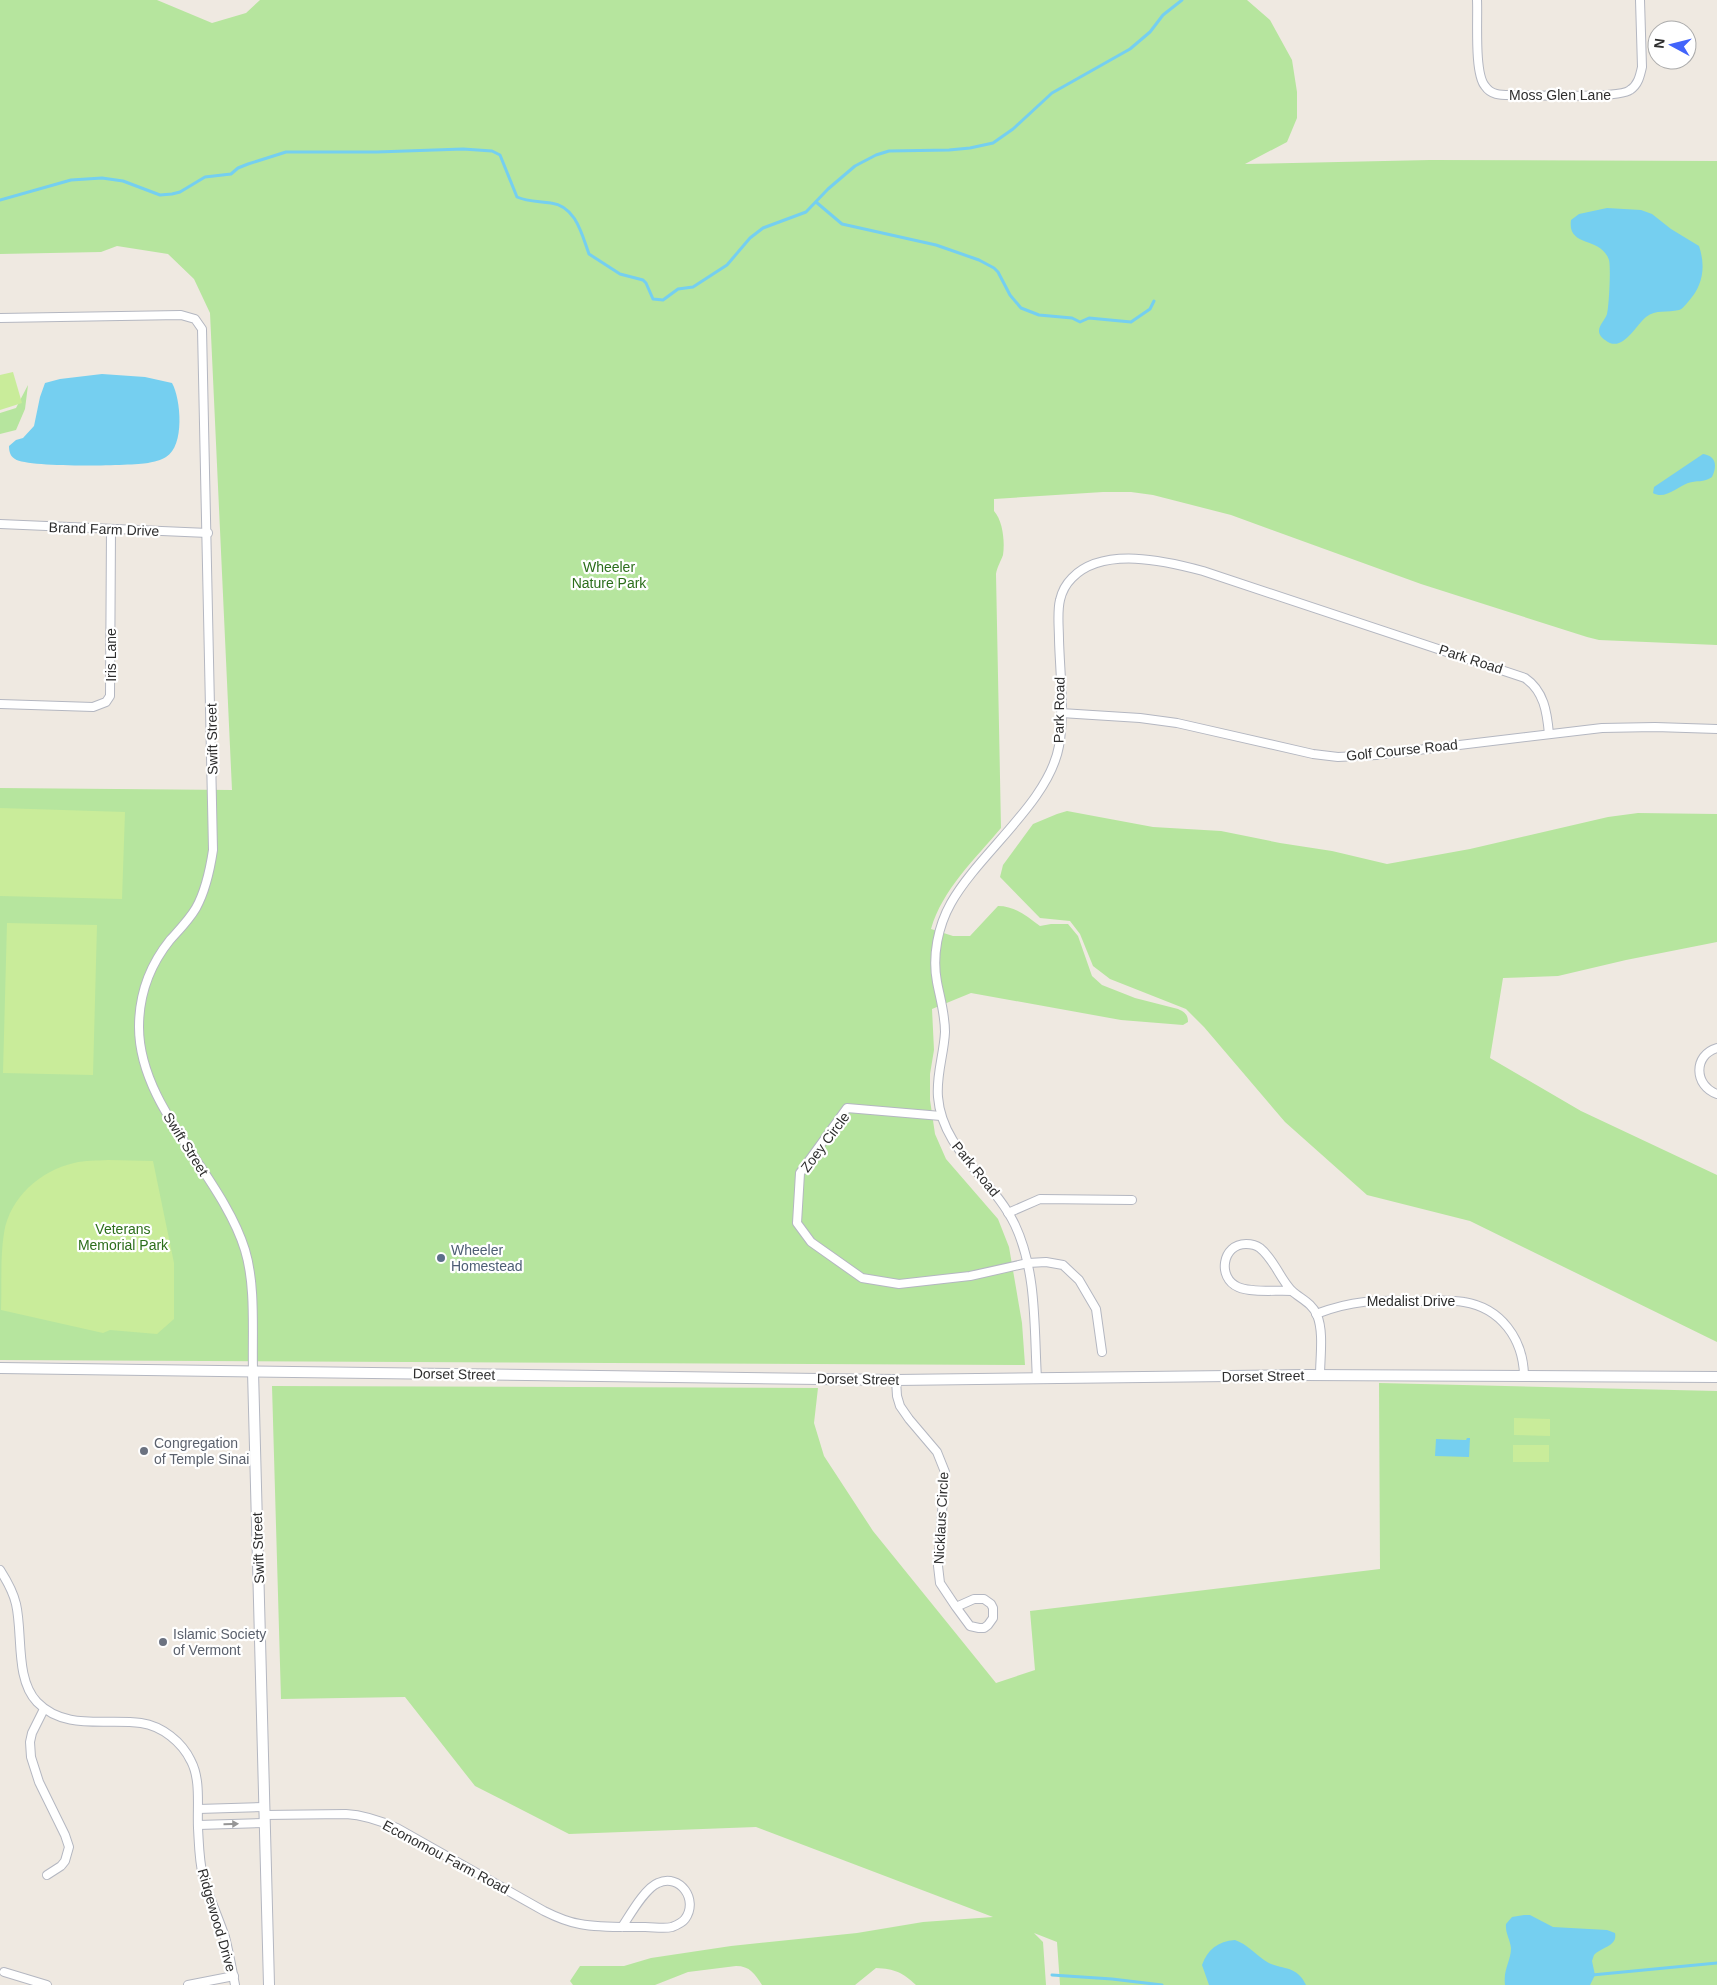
<svg xmlns="http://www.w3.org/2000/svg" width="1717" height="1985" font-family="Helvetica,sans-serif">
<style>
.green{fill:#b6e59e}
.pitch{fill:#c9ec9a}
.water{fill:#75cff0}
.lines{fill:none;stroke-linecap:round;stroke-linejoin:round}
.stream{stroke:#75cff0;stroke-width:3}
.minor-casing{stroke:#b4b7c1;stroke-width:10}
.tertiary-casing{stroke:#b4b7c1;stroke-width:12}
.minor{stroke:#fff;stroke-width:8}
.tertiary{stroke:#fff;stroke-width:10}
.oneway{fill:#969696}
.service-dot{fill:#5c6f8a;stroke:#fff;stroke-width:2}
.worship-dot{fill:#6b7280;stroke:#fff;stroke-width:2}
.labels{text-anchor:middle;stroke-width:4.5;stroke-linejoin:round;paint-order:stroke}
.street-label{font-size:14px;fill:#2e2e2e;stroke:#fff}
.park-label{font-size:14px;fill:#2c6e1b;stroke:#fff}
.service-label{font-size:14px;fill:#4e5e75;stroke:#fff;text-anchor:start}
.worship-label{font-size:14px;fill:#5b616d;stroke:#fff;text-anchor:start}
</style>
<rect width="100%" height="100%" fill="#efe9e1"/>
<g class="green">
<path d="M0 0H157L212 23 246 13 260 0H1247L1270 20 1292 60 1297 92V118L1287 142 1245 164 1430 160 1717 161V645L1599 640 1587 637 1421 584 1231 515 1153 495 1131 492H1103L994 499V511C1003 521 1005 542 1003 555 1001 561 997 567 996 574L1001 828C975 859 942 890 931 929L953 936H970L998 906C1015 906 1026 916 1040 926L1051 924H1068L1078 936 1092 976 1102 985 1135 998 1178 1009C1185 1012 1188 1015 1188 1022L1183 1025 1121 1020 971 993 932 1009 934 1050 930 1074V1100L935 1134 946 1159 998 1219 1009 1247 1022 1323 1025 1365 0 1360V788L232 790 210 313 194 279 168 254 117 246 101 252 0 254Z"/>
<polygon points="28,385 25,409 16,430 0,434 0,413 16,408"/>
<polygon points="1067,811 1153,827 1221,831 1280,843 1332,851 1387,864 1470,849 1608,817 1638,813 1717,814 1717,942 1626,960 1558,976 1503,978 1490,1058 1581,1111 1717,1175 1717,1342 1470,1221 1367,1195 1285,1122 1204,1027 1186,1009 1110,979 1093,966 1080,934 1070,921 1040,918 1000,877 1003,865 1033,824 1057,814"/>
<path d="M1379 1383 1717 1391V1985H1060L1057 1942 1034 1933 1043 1942 1046 1985H916C902 1972 895 1969 876 1968L855 1985H762C755 1974 750 1966 736 1966L688 1972 655 1985H573L570 1981 580 1966H624L651 1958 731 1946 857 1933 923 1922 993 1917 756 1827 569 1834 475 1786 405 1697 281 1699 272 1386 818 1388 814 1423 824 1456 873 1531 996 1683 1035 1670 1030 1611 1380 1569Z"/>
</g>
<g class="pitch">
<polygon points="13,372 22,403 0,410 0,375"/>
<polygon points="0,808 125,812 122,899 0,896"/>
<polygon points="7,923 97,925 93,1075 3,1073"/>
<path d="M108 1160 153 1161 174 1263V1319L157 1334 110 1330 103 1333 1 1310C2 1285 0 1258 4 1233 10 1197 40 1171 74 1163 85 1160 97 1161 108 1160Z"/>
<polygon points="1514,1418 1550,1419 1550,1436 1514,1435"/>
<rect x="1513" y="1445" width="36" height="17"/>
</g>
<g class="water">
<path d="M1607 208 1641 210 1652 214 1671 229 1699 246C1706 267 1703 286 1688 302 1685 305 1683 309 1679 310 1667 313 1656 309 1646 317 1635 326 1622 354 1605 340 1602 338 1599 335 1599 331 1599 325 1605 320 1607 314 1609 307 1611 267 1609 260 1601 236 1567 248 1571 220L1579 214Z"/>
<path d="M102 374 145 377 172 383C181 399 185 446 166 457 162 460 153 462 148 463 128 466 28 468 15 459 10 456 9 451 9 446L16 440 23 438 34 426 40 397 45 383 60 379Z"/>
<path d="M1703 454C1717 456 1717 467 1712 477 1704 483 1696 480 1688 483 1677 487 1665 500 1653 493L1654 487Z"/>
<polygon points="1467,1438 1470,1438 1469,1457 1435,1456 1436,1439 1466,1440"/>
<path d="M1524 1915H1530L1553 1927 1607 1930 1615 1933C1618 1946 1601 1947 1594 1955L1592 1961 1595 1975 1590 1985H1505C1503 1969 1511 1961 1511 1948 1510 1939 1505 1933 1506 1924L1512 1917Z"/>
<path d="M1235 1940C1248 1945 1253 1952 1264 1960 1279 1971 1296 1963 1306 1985H1209L1202 1965C1207 1950 1218 1941 1235 1940Z"/>
</g>
<g class="lines">
<g class="stream">
<path d="M0 200 71 180 102 178 123 181 160 195 172 194 180 192 205 177 231 174 238 168 248 164 286 152H377L463 149 492 151 500 155 517 197C528 202 539 201 551 203 576 206 582 235 589 254L620 274 643 280 646 283 653 299 663 300 678 289 693 287 727 265 750 238 763 228 806 212 828 189 855 166 876 155 889 151 949 150 970 148 993 143 1013 129 1052 93 1130 49 1150 32 1163 15 1182 0"/>
<polyline points="816,202 842,224 936,245 979,260 994,268 998,272 1010,295 1021,308 1039,315 1072,318 1080,322 1089,318 1131,322 1150,309 1154,301"/>
<polyline points="1052,1975 1112,1979 1162,1985"/>
<polyline points="1592,1975 1717,1963"/>
</g>
<g class="minor-casing">
<g id="minor">
<path d="M1477 0C1478 19 1474 73 1485 86 1491 95 1500 95 1510 95 1530 95 1619 99 1630 90 1638 85 1640 76 1642 67L1640 0"/>
<path d="M0 318 181 315 195 319 202 329 213 850C210 870 206 890 196 908 189 920 179 930 170 940 150 965 139 995 139 1027 139 1108 222 1175 245 1250 256 1286 252 1333 253 1371"/>
<polyline points="0,524 208,533"/>
<polyline points="0,704 93,707 106,702 110,696 111,529"/>
<polyline points="1061,713 1140,718 1177,723 1313,754 1338,757 1376,755 1602,728 1655,727 1717,729"/>
<path d="M1717 1048C1693 1055 1694 1086 1717 1094"/>
<polyline points="941,1116 847,1108 800,1173 797,1223 811,1242 862,1278 899,1284 970,1276 1028,1263 1046,1262 1063,1265 1079,1280 1096,1309 1102,1352"/>
<polyline points="1008,1213 1040,1199 1132,1200"/>
<path d="M1292 1291C1277 1290 1251 1293 1238 1287 1217 1278 1222 1244 1246 1244 1251 1244 1256 1245 1260 1248 1274 1259 1280 1279 1292 1291 1301 1299 1312 1303 1317 1315 1324 1332 1320 1357 1320 1376"/>
<path d="M1316 1314C1353 1300 1376 1300 1414 1301 1430 1301 1448 1299 1464 1302 1501 1308 1523 1339 1524 1375"/>
<path d="M1037 1379C1034 1328 1037 1272 1015 1225 993 1179 942 1150 938 1097 936 1075 944 1054 945 1032 945 1014 940 998 937 982 932 956 938 926 951 903 979 853 1049 802 1059 746 1065 713 1060 674 1059 640 1059 627 1057 612 1060 600 1062 591 1066 584 1072 578 1103 546 1166 561 1203 571L1525 678C1544 691 1547 712 1549 734"/>
<polyline points="896,1380 897,1396 900,1406 909,1419 937,1452 945,1472 938,1566 940,1583 956,1607 970,1626 979,1628 984,1628 988,1625 993,1618 993,1608 991,1604 984,1599 974,1599 956,1607"/>
<path d="M0 1570C7 1581 13 1591 16 1604 23 1634 15 1679 37 1702 65 1731 106 1718 141 1723 162 1726 182 1742 191 1761 201 1780 197 1806 198 1828 199 1844 199 1860 203 1876 209 1897 218 1917 225 1937 229 1953 232 1969 235 1985"/>
<polyline points="44,1709 32,1733 30,1742 31,1757 39,1782 65,1835 69,1847 65,1861 61,1866 47,1875"/>
<polyline points="198,1809 264,1807"/>
<path d="M264 1815 346 1814C364 1815 381 1821 397 1828L544 1911C556 1917 567 1922 580 1924 601 1928 624 1927 645 1927 654 1927 664 1929 672 1927 677 1925 682 1923 685 1919 699 1900 680 1873 658 1883 645 1888 630 1915 622 1927"/>
<polyline points="198,1825 265,1823"/>
<polyline points="4,1972 47,1985"/>
<polyline points="188,1985 234,1976"/>
</g>
</g>
<g class="tertiary-casing">
<g id="tertiary">
<polyline points="0,1368 896,1380 1305,1375 1717,1377"/>
<polyline points="253,1371 269,1985"/>
</g>
</g>
<use href="#minor" class="minor"/>
<use href="#tertiary" class="tertiary"/>
</g>
<defs><path id="oneway-solid" d="M-6-.8H1V-3.2L6.5 0L1 3.2V.8H-6Z" transform="scale(1.25)"/></defs>
<use class="oneway" href="#oneway-solid" transform="translate(231 1824) rotate(-1)"/>
<circle class="service-dot" cx="441" cy="1258" r="5"/>
<g class="worship-dot">
<circle cx="144" cy="1451" r="5"/>
<circle cx="163" cy="1642" r="5"/>
</g>
<g class="labels">
<g class="street-label">
<text x="1560" y="100">Moss Glen Lane</text>
<text transform="translate(104 529) rotate(2)" y="5">Brand Farm Drive</text>
<text transform="translate(111 655) rotate(-90)" y="5">Iris Lane</text>
<text transform="translate(1471 659) rotate(18)" y="5">Park Road</text>
<text transform="translate(1059 710) rotate(-89)" y="5">Park Road</text>
<text transform="translate(212 739) rotate(-91)" y="5">Swift Street</text>
<text transform="translate(1402 750) rotate(-6)" y="5">Golf Course Road</text>
<text transform="translate(825 1142) rotate(-53)" y="5">Zoey Circle</text>
<text transform="translate(186 1144) rotate(58)" y="5">Swift Street</text>
<text transform="translate(976 1169) rotate(51)" y="5">Park Road</text>
<text x="1411" y="1306">Medalist Drive</text>
<text transform="translate(454 1374) rotate(1)" y="5">Dorset Street</text>
<text transform="translate(1263 1376) rotate(-1)" y="5">Dorset Street</text>
<text transform="translate(858 1379) rotate(1)" y="5">Dorset Street</text>
<text transform="translate(941 1518) rotate(-87)" y="5">Nicklaus Circle</text>
<text transform="translate(258 1548) rotate(-92)" y="5">Swift Street</text>
<text transform="translate(446 1857) rotate(28)" y="5">Economou Farm Road</text>
<text transform="translate(217 1920) rotate(74)" y="5">Ridgewood Drive</text>
</g>
<g class="park-label">
<text x="609" y="572">Wheeler<tspan x="609" dy="16">Nature Park</tspan></text>
<text x="123" y="1234">Veterans<tspan x="123" dy="16">Memorial Park</tspan></text>
</g>
<g class="service-label">
<text x="451" y="1255">Wheeler<tspan x="451" dy="16">Homestead</tspan></text>
</g>
<g class="worship-label">
<text x="154" y="1448">Congregation<tspan x="154" dy="16">of Temple Sinai</tspan></text>
<text x="173" y="1639">Islamic Society<tspan x="173" dy="16">of Vermont</tspan></text>
</g>
</g>
<g transform="translate(1672 45) rotate(277)"><circle r="24" fill="#ffffff" stroke="#ababab"/>
<path d="M0-4L9 19L0 12L-9 19Z" fill="#4264fb"/>
<text y="-8" font-size="14" font-weight="bold" text-anchor="middle" fill="#2e2e2e">N</text>
</g>
</svg>
